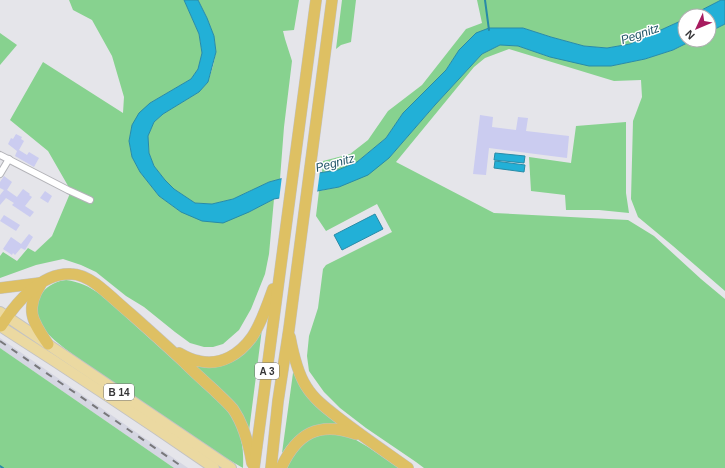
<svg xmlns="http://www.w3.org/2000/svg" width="725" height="468" font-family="Helvetica,sans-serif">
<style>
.built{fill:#d5d6e2}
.green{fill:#87d28f}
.water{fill:#22b0d7;stroke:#288ba7}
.pier{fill:#e5e5ea}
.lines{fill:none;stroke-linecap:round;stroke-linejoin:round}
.stream{stroke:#288ba7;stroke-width:2}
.building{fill:#cbccf0}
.minor-casing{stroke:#b2b2b7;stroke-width:8}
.primary-casing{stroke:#c2c2c3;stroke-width:12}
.motorway-casing{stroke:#c2c2c3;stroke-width:12}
.minor{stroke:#fff;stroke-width:6}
.primary{stroke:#ebd9a1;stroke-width:10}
.motorway{stroke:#dec063;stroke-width:11}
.rail{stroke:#78787b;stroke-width:2;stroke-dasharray:7 7;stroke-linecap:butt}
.labels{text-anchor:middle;stroke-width:3;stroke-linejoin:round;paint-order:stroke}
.shield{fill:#fff;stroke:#727273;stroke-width:1}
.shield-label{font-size:10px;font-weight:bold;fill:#353537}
.water-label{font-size:12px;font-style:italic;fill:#225668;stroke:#fff}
</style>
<rect width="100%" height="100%" fill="#e5e5ea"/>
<polygon class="built" points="0,338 188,468 174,468 0,348"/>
<g class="green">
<polygon points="69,0 184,0 199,34 202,53 198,69 191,79 150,103 132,125 129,141 132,157 140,172 159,196 181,212 249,212 274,199 269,254 265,274 251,309 239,330 223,344 213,347 204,347 190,343 175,332 144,307 126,296 96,272 81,265 63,259 36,265 0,278 0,256 3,252 17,261 28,248 35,252 52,236 71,191 48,151 10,120 43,62 123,113 124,97 112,56 92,20 73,10"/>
<polygon points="198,0 299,0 294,30 283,31 285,39 292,61 284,127 280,179 269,182 233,199 212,204 195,203 174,189 165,180 154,166 149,153 148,136 154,122 163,114 199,92 208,82 213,66 216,52 214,36 207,18"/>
<polygon points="342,0 356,0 351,42 341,45 336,49"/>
<polygon points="477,0 721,0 690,16 685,16 685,19 630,44 607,48 584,46 551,37 523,28 459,50 446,70 403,113 386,138 357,162 338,170 322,172 323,161 350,154 368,140 388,111 422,85 466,29 482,23"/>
<polygon points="725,24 725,291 673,246 638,217 631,199 633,121 642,97 641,80 614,81 509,49 485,58 474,67 396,162 494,213 628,220 654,236 701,279 725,299 725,468 424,468 416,462 366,428 340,408 324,392 309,371 307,356 309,336 318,308 323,269 326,265 392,232 377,204 326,231 316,216 319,191 339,187 389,158 435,105 482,54 500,45 518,46 550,57 611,66 645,59 673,50 693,40 709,40 709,32"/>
<polygon points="0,33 17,45 0,65"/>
<polygon points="626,122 626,193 629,213 599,210 566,210 565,195 531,191 529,157 571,163 576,126"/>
<path d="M66 280C80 282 88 286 100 294 126 316 151 340 177 363 195 378 224 400 235 421 242 436 244 452 243 468L212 450 76 357C63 347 44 334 38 319 37 317 37 313 37 310 37 303 37 298 42 293 48 285 57 281 66 280Z"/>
<polygon points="262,329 249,431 191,364 214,366"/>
<polygon points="0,348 174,468 0,468"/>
<polygon points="293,373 294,373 342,426 288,445 282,453"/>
<polygon points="330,433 351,437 368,447 399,468 286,468 291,458 307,439"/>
</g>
<g class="water">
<polygon points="184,0 198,0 207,18 214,36 216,52 208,82 199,92 163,114 154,122 148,136 149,153 154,166 165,180 174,189 195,203 212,204 233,199 269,182 280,179 338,170 357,162 386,138 403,113 446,70 459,50 476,33 489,28 523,28 551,37 584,46 607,48 630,44 685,19 685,40 693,40 673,50 645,59 611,66 589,66 550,57 518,46 500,45 482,54 435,105 389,158 368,175 339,187 274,199 249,212 223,223 202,221 181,212 159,196 140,172 132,157 129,141 132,125 139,113 150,103 191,79 198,69 202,53 199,34"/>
<polygon points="721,0 725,0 725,24 709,32 709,16 690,16"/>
<polygon points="495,153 525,156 524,163 494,160"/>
<polygon points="495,161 525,165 524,172 494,168"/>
<polygon points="375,214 383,229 342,250 334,235"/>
</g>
<polygon class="pier" points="320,171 317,193 279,200 282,176"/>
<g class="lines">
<g class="stream">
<polyline points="485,0 489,30"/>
<polyline points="0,466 3,468"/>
</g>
</g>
<g class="building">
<polygon points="480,115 493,117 492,127 516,130 518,117 528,118 526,131 569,136 567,158 489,148 486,175 473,174"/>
<polygon points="16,134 22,137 21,139 24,141 19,150 27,155 29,152 39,158 34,167 15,156 17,151 8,144 11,138 13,139"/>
<polygon points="4,176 12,182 7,190 17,197 23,189 30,194 29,195 32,197 25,206 34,212 30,217 12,205 14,203 6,198 0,205 0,195 4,190 0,188 0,182"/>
<polygon points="45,191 52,196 48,203 40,198"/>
<polygon points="4,215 20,225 16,231 0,221"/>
<polygon points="29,234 33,237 25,250 21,248 15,255 13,253 12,255 3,249 11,237 21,244"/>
</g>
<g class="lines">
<g class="minor-casing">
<g id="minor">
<polyline points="0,155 68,190 90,200"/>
<polyline points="0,174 9,159"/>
</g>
</g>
<g class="primary-casing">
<g id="primary">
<polyline points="0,312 231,468"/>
<path d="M0 326C72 372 143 419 214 468"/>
</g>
</g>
<g class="motorway-casing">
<g id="motorway">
<path d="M41 284C24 310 33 322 48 344"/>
<polyline points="0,288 40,283"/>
<path d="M1 326C15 304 41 272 71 274 80 274 89 279 96 284 108 293 119 304 131 314 149 330 167 346 185 363 194 372 204 381 214 390 220 396 227 402 233 409 244 425 249 445 252 463"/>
<path d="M290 337C293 353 297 372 306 386 315 401 330 411 344 422 365 438 387 453 408 468"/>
<path d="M179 353C186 357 192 360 199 361 221 366 240 354 252 337 261 324 268 303 273 289"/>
<polyline points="254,468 316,0"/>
<polyline points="271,468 278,401 289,329 332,0"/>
<path d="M281 468C297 433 319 421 356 434"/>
</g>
</g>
<use href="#minor" class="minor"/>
<use href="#primary" class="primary"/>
<use href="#motorway" class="motorway"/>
<polyline class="rail" points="0,341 184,468"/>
</g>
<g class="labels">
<g class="shield">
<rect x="255" y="363" width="24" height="16" rx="3"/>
<rect x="104" y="384" width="30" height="16" rx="3"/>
</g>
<g class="shield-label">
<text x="267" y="375">A 3</text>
<text x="119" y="396">B 14</text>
</g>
<g class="water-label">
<text transform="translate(640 34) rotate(-19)" y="4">Pegnitz</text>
<text transform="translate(335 163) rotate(-15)" y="4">Pegnitz</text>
</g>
</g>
<g transform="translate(697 28) rotate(226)"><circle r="19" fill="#ffffff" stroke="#aeaeaf"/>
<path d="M0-3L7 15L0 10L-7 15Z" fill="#a71b5f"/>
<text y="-6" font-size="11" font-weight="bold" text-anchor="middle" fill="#353537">N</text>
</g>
</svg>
